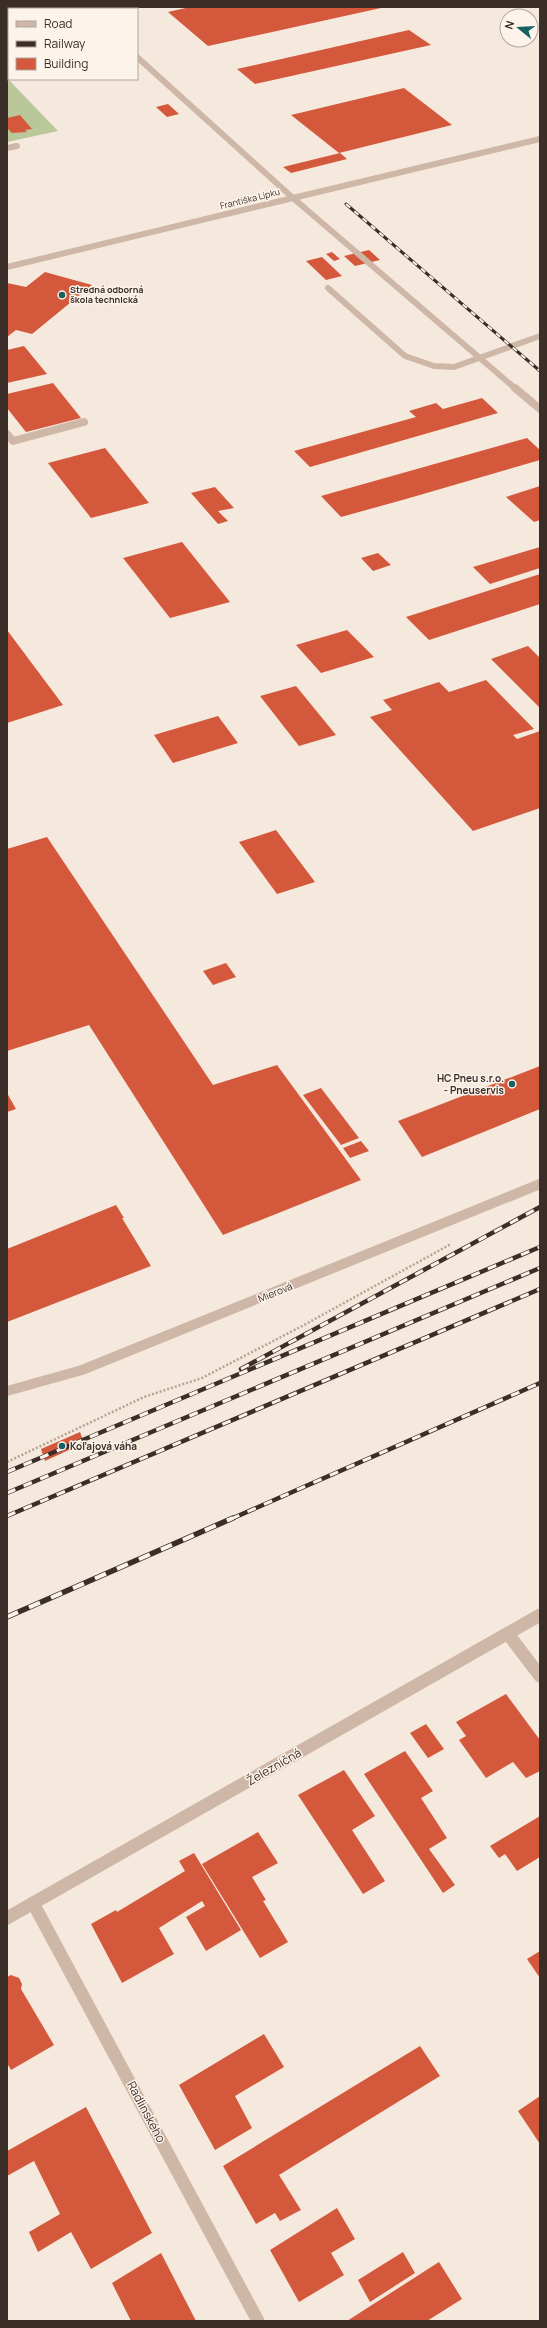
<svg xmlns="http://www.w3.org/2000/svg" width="547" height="2328" font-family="Manrope,sans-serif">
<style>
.green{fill:#bac79b}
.building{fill:#d4593c}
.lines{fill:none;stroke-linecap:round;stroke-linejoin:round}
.path{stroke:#bba191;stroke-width:2.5;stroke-dasharray:2 2;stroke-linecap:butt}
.service-far1{stroke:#cfb7a7;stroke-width:6}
.service{stroke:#cfb7a7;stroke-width:8}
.minor-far2{stroke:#cfb7a7;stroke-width:6}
.minor-far1{stroke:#cfb7a7;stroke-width:10}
.minor{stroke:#cfb7a7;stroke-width:13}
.rail-far2-casing{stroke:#3b2d28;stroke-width:3}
.rail-far1-casing{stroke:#3b2d28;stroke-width:4.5}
.rail-casing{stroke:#3b2d28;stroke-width:5.5}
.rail-far2{stroke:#fcf3ea;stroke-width:2;stroke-dasharray:5.5;stroke-linecap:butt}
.rail-far1{stroke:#fcf3ea;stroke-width:3;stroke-dasharray:9;stroke-linecap:butt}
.rail{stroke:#fcf3ea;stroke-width:4;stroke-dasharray:12;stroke-linecap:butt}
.poi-dot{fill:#186162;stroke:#fcf3ea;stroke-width:1.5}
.labels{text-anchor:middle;stroke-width:3;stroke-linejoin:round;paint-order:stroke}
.far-street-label{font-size:9px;fill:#3b2d28;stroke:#fcf3ea}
.far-poi-label{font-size:9px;font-weight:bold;fill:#3b2d28;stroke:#fcf3ea;text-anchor:start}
.poi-label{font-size:10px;font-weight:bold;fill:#3b2d28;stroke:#fcf3ea;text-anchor:end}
.street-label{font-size:10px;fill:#3b2d28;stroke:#fcf3ea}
.near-street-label{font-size:12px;fill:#3b2d28;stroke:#fcf3ea}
</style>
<rect width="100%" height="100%" fill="#f5e9dd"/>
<polygon class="green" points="7,78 58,131 7,142"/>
<g class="building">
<polygon points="190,7 381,7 381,8 208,46 168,12"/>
<polygon points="409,30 431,45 255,84 237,69"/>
<polygon points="404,88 452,125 339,153 291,115"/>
<polygon points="168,104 179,114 167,117 156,107"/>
<polygon points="20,115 32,129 25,130 27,132 12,133 7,128 7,118"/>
<polygon points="340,153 347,159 291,173 283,167"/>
<polygon points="369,250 380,260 355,266 344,256"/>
<polygon points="332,252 340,259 334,261 326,254"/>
<polygon points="322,257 342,276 326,280 306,261"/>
<polygon points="45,272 92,285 32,334 16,330 7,337 7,283 26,287"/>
<polygon points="24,346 47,374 7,383 7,350"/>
<polygon points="53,383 81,418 26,432 7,408 7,394"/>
<polygon points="482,398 498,413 310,467 294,451 416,417 409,411 436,403 443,409"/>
<polygon points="527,438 540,450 540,460 406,499 341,517 321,496"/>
<polygon points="105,448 149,503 91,518 48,463"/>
<polygon points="540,486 540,520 534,522 506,497"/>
<polygon points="215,487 234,508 218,511 228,521 218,524 191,493"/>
<polygon points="182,542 230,602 170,618 123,558"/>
<polygon points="540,547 540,568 490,584 473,567"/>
<polygon points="378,553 391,565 373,571 361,558"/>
<polygon points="540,574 540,604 429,640 406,617"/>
<polygon points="7,630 63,705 7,723"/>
<polygon points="347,630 374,657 321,673 296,645"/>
<polygon points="528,646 540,658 540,708 491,659"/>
<polygon points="486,680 534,729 513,735 517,739 540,731 540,808 473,831 370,717 392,710 383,700 439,682 449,692"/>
<polygon points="296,686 336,735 299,746 260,696"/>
<polygon points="218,716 238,743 173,763 154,735"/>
<polygon points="276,830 315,882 277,894 239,842"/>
<polygon points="47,837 213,1085 277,1065 361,1180 223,1235 89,1025 7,1051 7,849"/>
<polygon points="226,963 236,977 213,985 203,971"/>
<polygon points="540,1066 540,1109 422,1157 398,1121"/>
<polygon points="321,1088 359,1138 341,1145 303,1095"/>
<polygon points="7,1093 16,1109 7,1112"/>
<polygon points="361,1141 369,1151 350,1158 343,1148"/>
<polygon points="116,1205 124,1218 122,1218 151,1266 7,1322 7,1249"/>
<polygon points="80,1432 84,1443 45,1461 41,1449"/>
<polygon points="506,1694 540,1740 540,1771 526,1778 513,1762 486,1778 459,1740 466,1736 456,1722"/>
<polygon points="426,1724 444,1749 428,1758 410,1733"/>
<polygon points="405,1751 433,1791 421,1798 447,1838 429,1849 455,1885 443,1893 364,1774"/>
<polygon points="344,1770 375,1816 352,1830 385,1881 363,1894 298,1795"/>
<polygon points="540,1816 540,1857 517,1871 505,1854 499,1858 490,1846"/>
<polygon points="258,1832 278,1863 252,1877 266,1900 263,1901 288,1942 260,1958 202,1864"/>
<polygon points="194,1853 241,1930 206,1951 186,1917 205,1906 202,1901 159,1928 174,1954 122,1983 91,1924 116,1910 117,1912 185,1871 179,1861"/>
<polygon points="540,1951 540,1978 527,1959"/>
<polygon points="11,1975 19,1978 22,1984 21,1989 54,2045 11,2070 7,2063 7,1977"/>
<polygon points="264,2034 284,2067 235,2096 252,2128 215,2150 179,2085"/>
<polygon points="420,2046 440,2076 279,2175 301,2210 280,2221 275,2213 256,2224 223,2166"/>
<polygon points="540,2096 540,2144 518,2111"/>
<polygon points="86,2107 152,2233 91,2269 71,2232 38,2252 29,2232 60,2214 34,2161 7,2176 7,2151"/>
<polygon points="337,2208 355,2239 331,2253 344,2275 299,2302 270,2250"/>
<polygon points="403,2252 415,2273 370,2302 358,2280"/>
<polygon points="161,2253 196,2321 131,2321 112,2283"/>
<polygon points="439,2262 462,2299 427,2321 347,2321"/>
</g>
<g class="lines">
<polyline class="path" points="7,1462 144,1397 202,1378 304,1325 451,1244"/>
<g class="service-far1">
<polyline points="293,198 516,389"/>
<polyline points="328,288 405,356 434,366 454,367 540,336"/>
</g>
<g class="service">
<polyline points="515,388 540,409"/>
<polyline points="7,434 13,441 84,422"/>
</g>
<g class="minor-far2">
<polyline points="7,148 17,146"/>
<polyline points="293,198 540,139"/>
<polyline points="7,267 293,198 137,57"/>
</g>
<polyline class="minor-far1" points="7,1391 82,1370 540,1184"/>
<g class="minor">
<polyline points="508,1634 540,1676"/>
<polyline points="33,1903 258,2321"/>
<polyline points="7,1918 540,1615"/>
</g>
<g class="rail-far2-casing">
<polyline id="rail-far2" points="346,204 540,371"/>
</g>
<g class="rail-far1-casing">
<g id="rail-far1">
<polyline points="241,1369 540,1207"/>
<polyline points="7,1472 540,1247"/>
<polyline points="7,1493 540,1268"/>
<polyline points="7,1516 540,1289"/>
<polyline points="231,1519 540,1383"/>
</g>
</g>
<g class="rail-casing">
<polyline id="rail" points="7,1617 233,1518"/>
</g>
<use href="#rail-far2" class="rail-far2"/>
<use href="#rail-far1" class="rail-far1"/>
<use href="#rail" class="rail"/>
</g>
<g class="poi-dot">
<circle cx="62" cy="295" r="4"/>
<circle cx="512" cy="1084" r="4"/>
<circle cx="62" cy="1446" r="4"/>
</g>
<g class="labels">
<g class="far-street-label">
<text transform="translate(250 199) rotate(-14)" y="3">Františka Lipku</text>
</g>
<g class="far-poi-label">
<text x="70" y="293">Stredná odborná<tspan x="70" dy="10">škola technická</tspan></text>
</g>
<g class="poi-label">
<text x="504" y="1082">HC Pneu s.r.o.<tspan x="504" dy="12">- Pneuservis</tspan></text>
<text x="70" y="1450" text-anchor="start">Koľajová váha</text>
</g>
<g class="street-label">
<text transform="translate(275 1292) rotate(-22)" y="4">Mierová</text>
</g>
<g class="near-street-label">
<text transform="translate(274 1767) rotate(-30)" y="4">Železničná</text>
<text transform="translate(146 2112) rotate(62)" y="4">Radlinského</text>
</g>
</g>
<rect width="547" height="2328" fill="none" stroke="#3b2d28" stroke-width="16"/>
<rect x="8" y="8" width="130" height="72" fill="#fcf3ea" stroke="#afa49c"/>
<rect x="16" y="21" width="20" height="6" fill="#cfb7a7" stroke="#afa49c"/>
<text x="44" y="28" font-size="12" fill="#3b2d28">Road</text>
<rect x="16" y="41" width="20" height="6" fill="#3b2d28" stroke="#afa49c"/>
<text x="44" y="48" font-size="12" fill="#3b2d28">Railway</text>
<rect x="16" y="58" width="20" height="12" fill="#d4593c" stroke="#afa49c"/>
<text x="44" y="68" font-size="12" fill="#3b2d28">Building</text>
<g transform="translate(519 28) rotate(288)"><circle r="19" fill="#fcf3ea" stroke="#afa49c"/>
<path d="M0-3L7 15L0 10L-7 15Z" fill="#186162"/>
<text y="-6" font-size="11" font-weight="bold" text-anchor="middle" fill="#3b2d28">N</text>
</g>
</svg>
